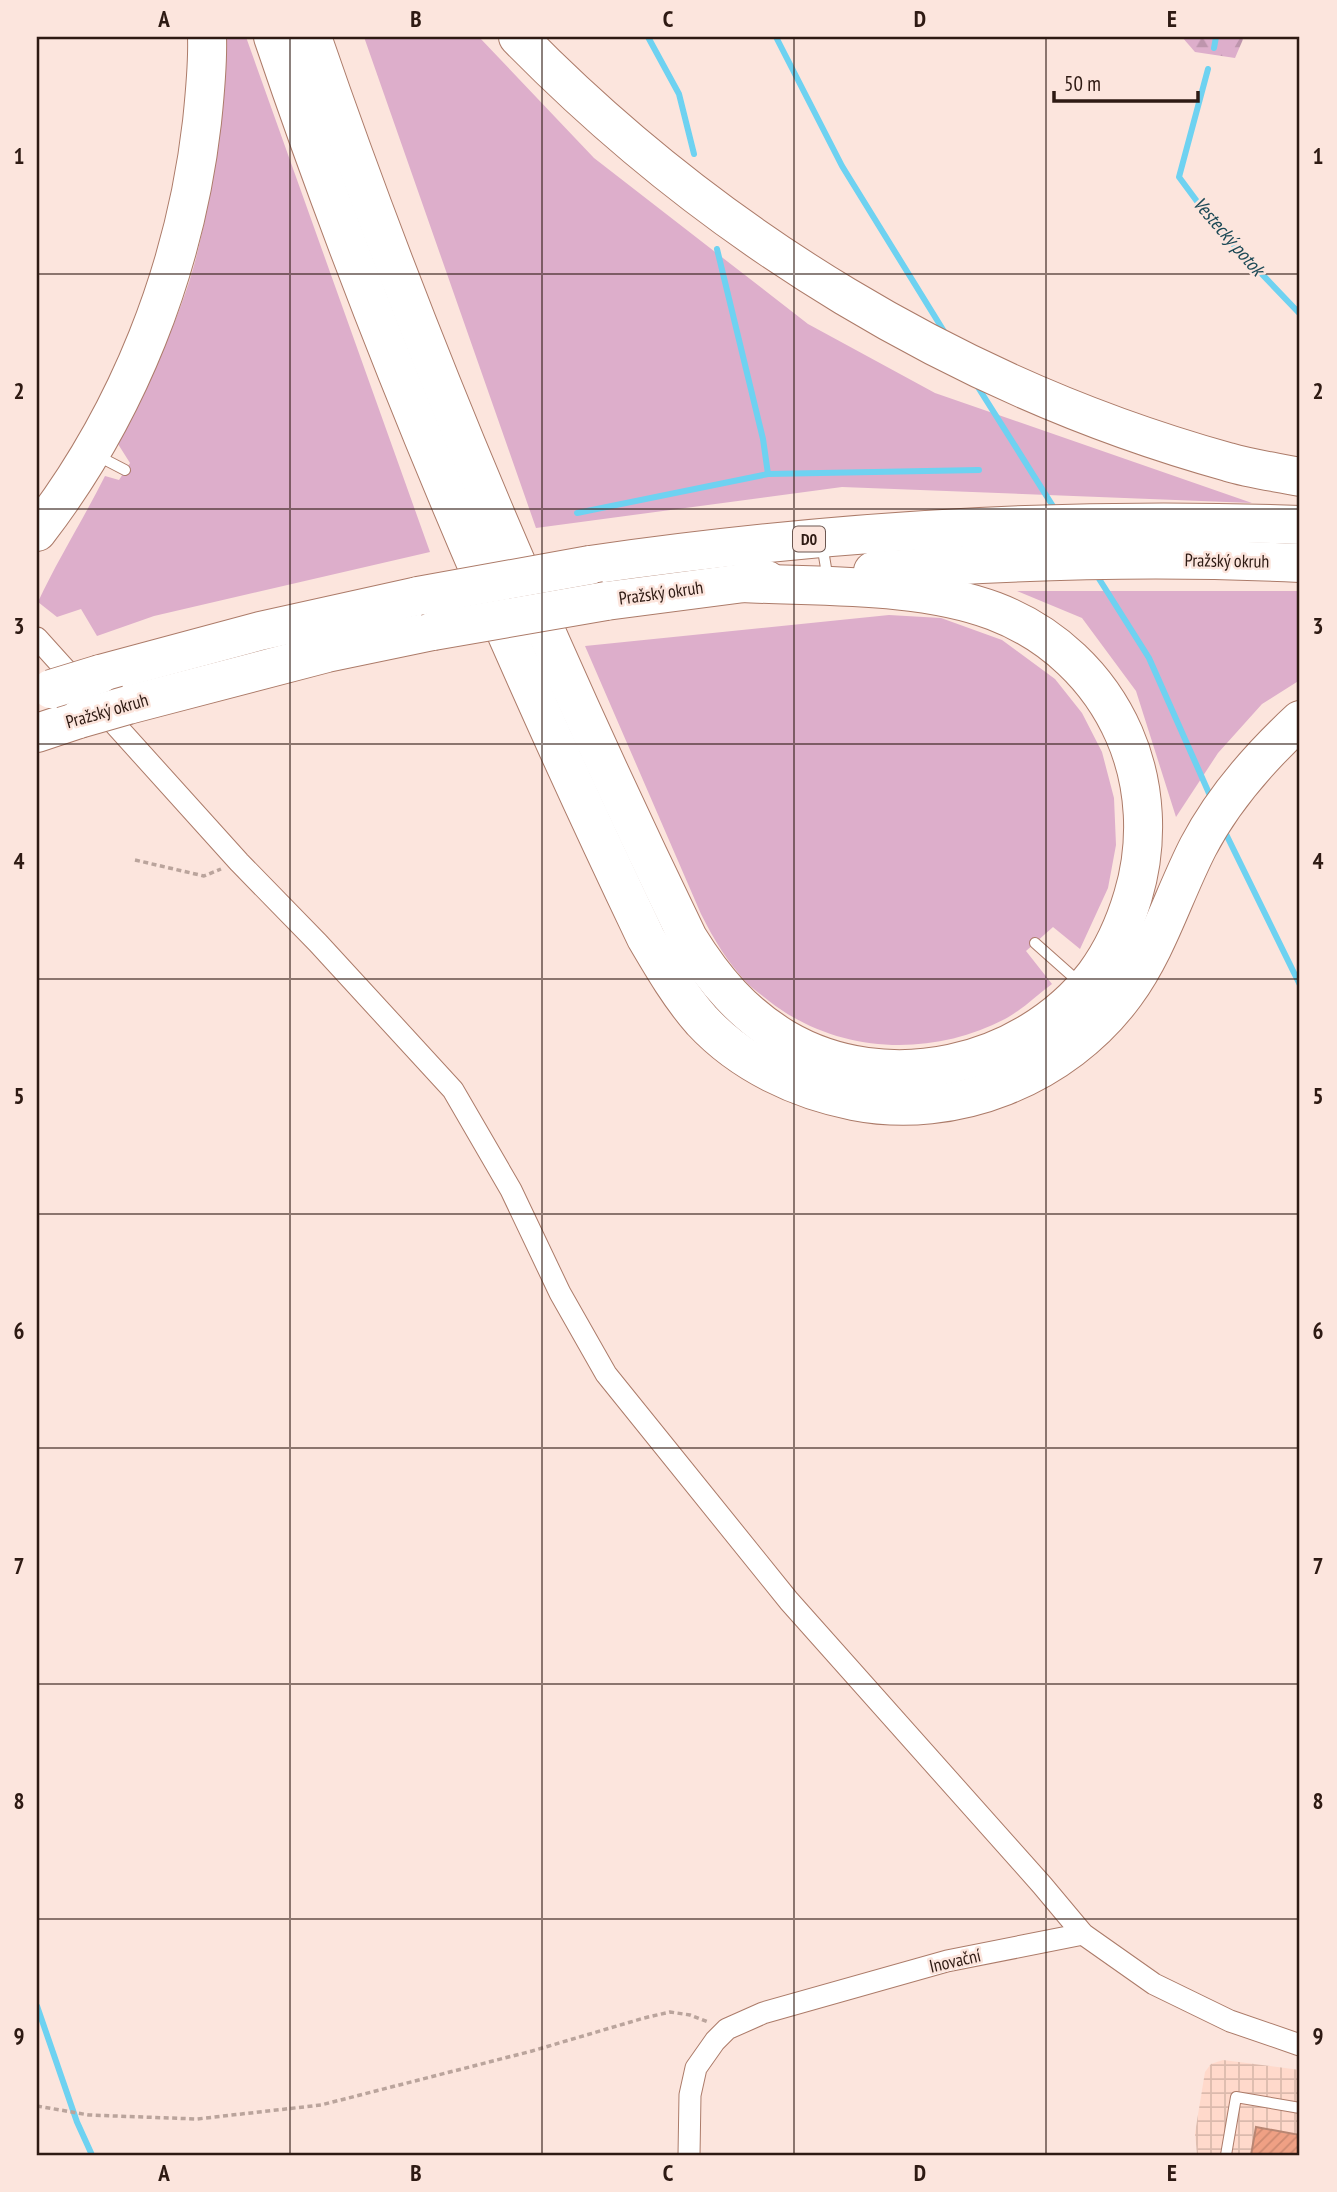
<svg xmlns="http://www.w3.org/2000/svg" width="1337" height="2192" font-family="'PT Sans Narrow',sans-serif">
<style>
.industrial{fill:url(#industrial-grid)}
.green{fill:#ddaecb}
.forest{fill:url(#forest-firs)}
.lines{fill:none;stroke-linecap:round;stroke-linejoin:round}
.stream{stroke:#6ed2f1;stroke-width:6}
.building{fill:url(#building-hatch);stroke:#b88673;stroke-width:2}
.service-casing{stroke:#ac7b69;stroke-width:12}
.minor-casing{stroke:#ac7b69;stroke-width:23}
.motorway-casing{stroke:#ac7b69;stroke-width:40}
.path{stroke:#baa49c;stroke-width:3.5;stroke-dasharray:5 3.5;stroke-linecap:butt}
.service{stroke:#fff;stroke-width:10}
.minor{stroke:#fff;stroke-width:21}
.motorway{stroke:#fff;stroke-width:38}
.motorway-bridge-casing{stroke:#ac7b69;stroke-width:40;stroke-linecap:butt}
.motorway-bridge{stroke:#fff;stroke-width:38}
.grid{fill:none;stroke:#2e1a13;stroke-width:2;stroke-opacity:0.55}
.labels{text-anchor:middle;stroke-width:5;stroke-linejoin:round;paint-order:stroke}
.shield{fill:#fce5dd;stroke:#6c5750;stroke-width:2}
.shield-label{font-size:16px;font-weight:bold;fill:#2e1a13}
.street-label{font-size:18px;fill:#2e1a13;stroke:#fce5dd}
.water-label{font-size:19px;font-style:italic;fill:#1c4956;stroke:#fce5dd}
.neatline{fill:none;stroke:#2e1a13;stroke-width:2.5}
.grid-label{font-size:23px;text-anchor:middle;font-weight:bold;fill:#2e1a13}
</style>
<defs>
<pattern id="industrial-grid" width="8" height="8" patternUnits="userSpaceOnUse" patternTransform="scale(1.75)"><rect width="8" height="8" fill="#ffd9cb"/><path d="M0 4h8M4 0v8" fill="none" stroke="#dbbaad"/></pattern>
<pattern id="forest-firs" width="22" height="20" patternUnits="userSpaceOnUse" patternTransform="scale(1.75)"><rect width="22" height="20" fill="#ddaecb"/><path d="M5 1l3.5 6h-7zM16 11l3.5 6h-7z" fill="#be95ad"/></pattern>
<pattern id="building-hatch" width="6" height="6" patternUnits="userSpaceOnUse" patternTransform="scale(1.75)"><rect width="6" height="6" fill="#efa084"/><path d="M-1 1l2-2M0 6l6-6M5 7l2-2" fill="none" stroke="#cd8971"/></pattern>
</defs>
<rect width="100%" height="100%" fill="#fce5dd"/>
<polygon class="industrial" points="1223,2060 1300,2070 1300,2155 1197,2155 1195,2133 1205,2072 1211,2064"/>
<g class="green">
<path d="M227 37H246L430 552 154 616 97 636 81 609 57 617 38 602C58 559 84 518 105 476L119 480 130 463 118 444C147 384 179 323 196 258 215 185 223 111 227 37Z"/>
<polygon points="364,37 479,37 594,158 808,324 935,393 1252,503 842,487 536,528"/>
<polygon points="1017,591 1300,591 1300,680 1262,704 1218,753 1176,817 1136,691 1082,618"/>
<path d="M889 615 941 618 1002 640 1055 679 1082 713 1102 752 1114 798 1116 845 1108 888 1080 949 1053 927 1026 951 1052 984C1037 995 1022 1010 1005 1019 930 1058 837 1054 769 1001 762 995 754 990 748 984 728 963 714 940 701 914L585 646Z"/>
</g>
<polygon class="forest" points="1182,37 1244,37 1235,58 1195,52"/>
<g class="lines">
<g class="stream">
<polyline points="648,37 679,94 694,154"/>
<polyline points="776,37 842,166 945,333"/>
<polyline points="1214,48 1216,37"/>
<polyline points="1208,69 1179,177 1213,223 1300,314"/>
<polyline points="717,249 763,439 768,474"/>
<polyline points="976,384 1056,511"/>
<polyline points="577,513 768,474 979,470"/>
<polyline points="1096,574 1149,658 1212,800"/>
<polyline points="1224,830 1300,985"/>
<polyline points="37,2006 77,2122 92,2155"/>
</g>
</g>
<polygon class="building" points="1256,2127 1300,2135 1300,2155 1251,2155"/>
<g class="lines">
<g class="service-casing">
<g id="service">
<polyline points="98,456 125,470"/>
<polyline points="822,544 827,574"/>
<polyline points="1035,943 1080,983"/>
<polyline points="1226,2155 1236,2097 1300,2108"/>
</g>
</g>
<g class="minor-casing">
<g id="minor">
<polyline points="37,638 239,862 318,943 453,1090 511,1190 560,1293 606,1374 789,1601 1042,1885 1083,1934 1154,1984 1230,2021 1300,2045"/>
<polyline points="689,2155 690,2095 696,2068 715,2041 727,2029 763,2013 947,1961 1083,1934"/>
</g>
</g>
<g class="motorway-casing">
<g id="motorway">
<path d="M273 37C377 345 506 645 646 938 663 967 680 996 702 1021 742 1064 798 1090 854 1101 955 1121 1064 1077 1125 994 1158 949 1173 896 1198 847 1223 799 1260 757 1300 720"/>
<path d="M312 37C418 345 546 645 688 938 714 980 743 1014 785 1039 886 1098 1024 1067 1095 975 1112 952 1125 923 1133 896 1149 843 1146 784 1124 734 1099 677 1052 633 994 611 920 583 821 587 742 583"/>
<path d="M518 37C713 236 958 387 1228 462 1251 469 1276 472 1300 477"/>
<path d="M37 532C128 414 185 270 202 122 205 93 208 65 207 37"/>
<path d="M590 565C825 531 1063 516 1300 525"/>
<path d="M873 571C1015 560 1158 556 1300 563"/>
<polyline points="606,601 767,580"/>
<polyline points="100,674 260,631 418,596"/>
<polyline points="128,705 327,653 433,631"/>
<polyline points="37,733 79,719"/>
</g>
</g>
<g class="path">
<polyline points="135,860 204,876 221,869"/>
<polyline points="37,2106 89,2115 197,2119 321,2105 532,2051 644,2018 670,2012 690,2015 708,2022"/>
</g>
<use href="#service" class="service"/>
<use href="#minor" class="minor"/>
<use href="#motorway" class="motorway"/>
<g class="motorway-bridge-casing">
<g id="motorway-bridge">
<polyline points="418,596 590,565"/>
<polyline points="433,631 606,601"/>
<polyline points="51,689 100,674"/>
<polyline points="79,719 128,705"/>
</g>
</g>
<use href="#motorway-bridge" class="motorway-bridge"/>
</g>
<path class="grid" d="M290 37V2155M542 37V2155M794 37V2155M1046 37V2155M37 274H1300M37 509H1300M37 744H1300M37 979H1300M37 1214H1300M37 1448H1300M37 1684H1300M37 1919H1300"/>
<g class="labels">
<rect class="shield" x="793" y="526.5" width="32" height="25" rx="5"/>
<g class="shield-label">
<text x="809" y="545">D0</text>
</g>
<g class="street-label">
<text transform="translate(1227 561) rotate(1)" y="6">Pražský okruh</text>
<text transform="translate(661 593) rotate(-8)" y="6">Pražský okruh</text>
<text transform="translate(107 711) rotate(-16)" y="6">Pražský okruh</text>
<text transform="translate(955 1961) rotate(-13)" y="6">Inovační</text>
</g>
<g class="water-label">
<text transform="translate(1229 236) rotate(49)" y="7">Vestecký potok</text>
</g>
</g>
<rect width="1337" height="2192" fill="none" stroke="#fce5dd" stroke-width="77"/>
<path d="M1054 91v10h144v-10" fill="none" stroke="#2e1a13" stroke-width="3.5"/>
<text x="1064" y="91" font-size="21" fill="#2e1a13" stroke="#fce5dd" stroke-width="5" paint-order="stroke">50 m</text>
<rect x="38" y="38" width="1260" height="2116" class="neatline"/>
<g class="grid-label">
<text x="164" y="27">A</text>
<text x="416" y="27">B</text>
<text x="668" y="27">C</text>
<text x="920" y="27">D</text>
<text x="1172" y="27">E</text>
<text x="19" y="164">1</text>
<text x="1318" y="164">1</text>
<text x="19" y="399">2</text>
<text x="1318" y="399">2</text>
<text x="19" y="634">3</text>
<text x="1318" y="634">3</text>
<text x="19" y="869">4</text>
<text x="1318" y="869">4</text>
<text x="19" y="1104">5</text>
<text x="1318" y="1104">5</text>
<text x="19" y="1339">6</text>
<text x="1318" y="1339">6</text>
<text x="19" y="1574">7</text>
<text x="1318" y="1574">7</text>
<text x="19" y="1809">8</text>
<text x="1318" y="1809">8</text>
<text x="19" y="2044">9</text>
<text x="1318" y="2044">9</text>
<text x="164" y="2181">A</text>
<text x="416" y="2181">B</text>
<text x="668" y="2181">C</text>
<text x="920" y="2181">D</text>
<text x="1172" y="2181">E</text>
</g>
</svg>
